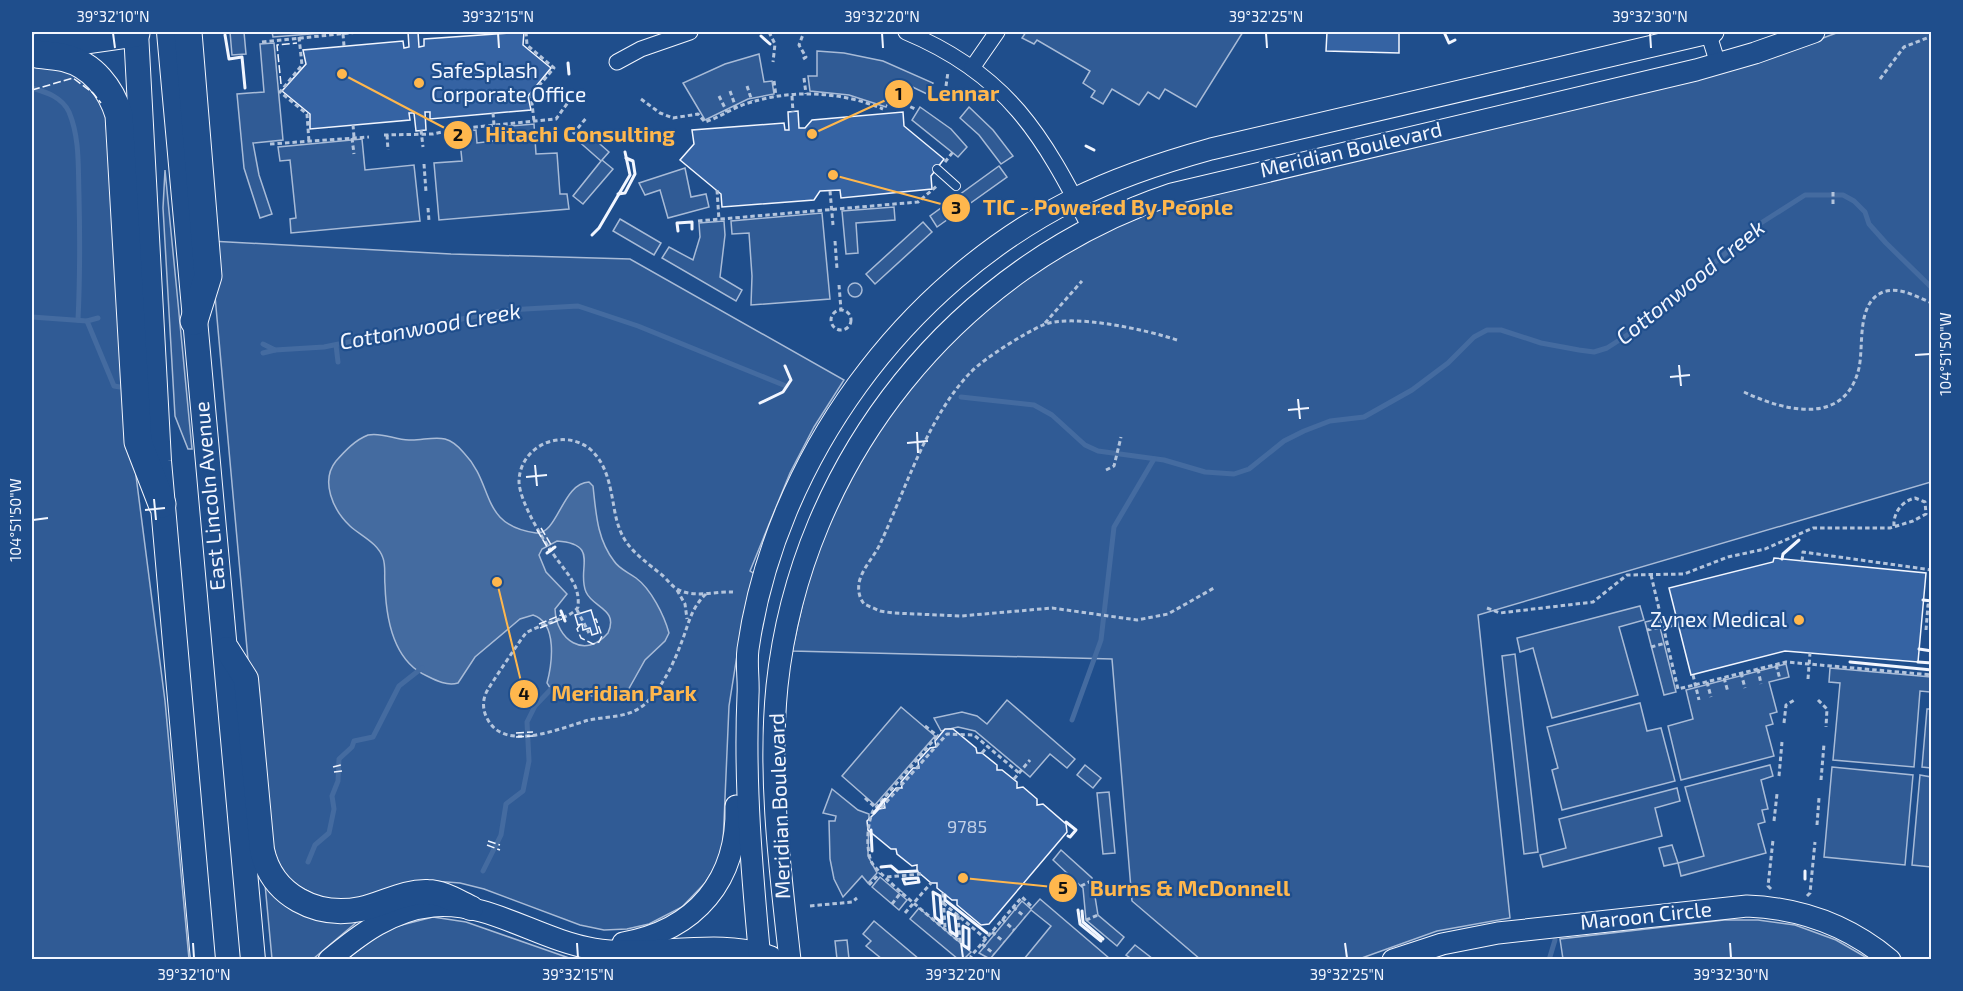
<svg xmlns="http://www.w3.org/2000/svg" width="1963" height="991" font-family="'Exo 2',sans-serif">
<style>
.built{fill:#305b95;stroke:#a8bbd7;stroke-width:1.5}
.water{fill:#446ba0;stroke:#a8bbd7;stroke-width:1.5;fill-rule:evenodd}
.lines{fill:none;stroke-linecap:round;stroke-linejoin:round}
.stream{stroke:#446ba0;stroke-width:5}
.building{fill:#3563a3;stroke:#f2f6ff;stroke-width:1.5}
.lane-casing{stroke:#f2f6ff;stroke-width:10}
.street-casing{stroke:#f2f6ff;stroke-width:17}
.secondary-casing{stroke:#f2f6ff;stroke-width:23}
.primary-casing{stroke:#f2f6ff;stroke-width:26}
.highway-casing{stroke:#f2f6ff;stroke-width:29}
.path{stroke:#b3c4dc;stroke-width:3;stroke-dasharray:4.5 3;stroke-linecap:butt}
.lane{stroke:#1f4e8c;stroke-width:8}
.street{stroke:#1f4e8c;stroke-width:15}
.secondary{stroke:#1f4e8c;stroke-width:21}
.primary{stroke:#1f4e8c;stroke-width:24}
.highway{stroke:#1f4e8c;stroke-width:27}
.fence{stroke:#f2f6ff;stroke-width:1.5;stroke-dasharray:8 3;stroke-linecap:butt}
.wall{stroke:#f2f6ff;stroke-width:3}
.ticks{fill:none;stroke:#f2f6ff;stroke-width:2}
.poi-dot{fill:#ffb74d;stroke:#1f4e8c;stroke-width:2}
.labels{text-anchor:middle;stroke-width:4.5;stroke-linejoin:round;paint-order:stroke}
.number-label{font-size:18px;fill:#c3d1e8}
.poi-label{font-size:21px;fill:#f2f6ff;stroke:#1f4e8c;text-anchor:start}
.street-label{font-size:21px;fill:#f2f6ff;stroke:#1f4e8c}
.water-label{font-size:22px;font-style:italic;fill:#f2f6ff;stroke:#1f4e8c}
.leader{fill:none;stroke:#ffb74d;stroke-width:2}
.callout-dot{fill:#ffb74d;stroke:#1f4e8c;stroke-width:2}
.mark-label{font-size:18px;text-anchor:middle;font-weight:bold;fill:#111}
.callout-label{font-size:22px;text-anchor:middle;font-weight:bold;fill:#ffb74d;stroke:#1f4e8c;stroke-width:4.5;stroke-linejoin:round;paint-order:stroke}
.neatline{fill:none;stroke:#f2f6ff;stroke-width:2}
.ticks-label{font-size:15px;text-anchor:middle;fill:#f2f6ff}
</style>
<rect width="100%" height="100%" fill="#1f4e8c"/>
<g class="built">
<polygon points="230,32 244,32 246,54 232,55"/>
<polygon points="272,32 336,32 273,37"/>
<polygon points="1026,32 1243,32 1196,107 1165,89 1159,99 1148,92 1139,105 1112,89 1103,104 1091,97 1095,91 1083,83 1090,71 1037,40 1034,44 1022,38"/>
<polygon points="1839,32 1931,32 1931,482 1478,615 1510,918 1437,931 1359,959 1200,959 1132,901 1112,659 792,651 809,575 842,491 890,411 953,338 1039,268 1105,231 1171,204 1815,41"/>
<polygon points="274,43 283,140 253,143 259,175 272,214 260,218 244,168 237,94 264,92 260,44"/>
<polygon points="817,51 844,53 883,61 933,83 927,94 898,80 886,107 849,95 810,91 808,76 817,76"/>
<polygon points="759,54 764,82 772,81 774,94 748,99 705,120 683,83 725,64"/>
<polygon points="32,62 84,76 85,85 93,90 105,110 135,468 165,701 189,959 32,959"/>
<polygon points="920,107 951,129 967,147 958,157 912,120"/>
<polygon points="969,107 993,130 1013,156 1001,164 979,135 960,118"/>
<polygon points="534,124 536,154 557,153 560,194 567,194 569,209 439,220 434,163 462,161 459,131 476,130 477,143 502,140 501,127"/>
<polygon points="584,130 609,152 602,160 613,169 583,204 573,196 601,161 576,139"/>
<polygon points="362,139 365,170 414,165 420,221 291,233 290,219 296,218 290,160 280,161 278,147"/>
<polygon points="999,166 1007,177 937,227 930,216"/>
<polygon points="685,168 691,197 706,194 709,207 668,218 660,190 645,195 639,183"/>
<polygon points="165,170 178,303 192,449 188,449 175,416 163,208"/>
<polygon points="894,207 895,220 856,223 858,253 846,254 842,211"/>
<polygon points="822,213 830,299 751,305 752,276 749,233 732,234 731,221"/>
<polygon points="620,219 661,243 654,255 613,231"/>
<polygon points="724,221 725,235 720,277 742,290 736,301 662,258 669,247 693,260 700,237 699,223"/>
<polygon points="923,222 932,232 875,284 866,274"/>
<polygon points="210,241 451,254 630,259 844,380 814,427 790,473 750,571 755,574 739,643 729,706 723,844 715,868 705,883 682,907 649,924 627,929 604,930 580,925 484,889 460,883 433,881 363,899 328,902 281,877 260,792"/>
<circle cx="855" cy="290" r="7"/>
<polygon points="1640,606 1644,620 1619,627 1638,695 1552,718 1533,648 1520,652 1517,638"/>
<polygon points="1658,619 1676,692 1664,695 1645,622"/>
<polygon points="1515,654 1538,852 1524,854 1502,656"/>
<polygon points="1786,664 1789,677 1769,682 1777,712 1770,714 1773,724 1766,726 1774,756 1681,780 1668,726 1693,719 1686,690"/>
<polygon points="1830,668 1931,677 1930,692 1920,691 1914,767 1833,760 1840,683 1829,682"/>
<polygon points="1007,700 1075,759 1067,768 1050,754 1030,777 975,731 958,727 941,731 934,718 962,712 977,716 987,724"/>
<polygon points="1640,703 1647,731 1661,728 1675,781 1562,810 1552,770 1558,768 1547,727"/>
<polygon points="901,707 935,736 875,805 842,776"/>
<polygon points="1927,709 1931,709 1931,768 1922,767"/>
<polygon points="1085,765 1101,778 1093,788 1077,775"/>
<polygon points="1770,765 1773,776 1761,780 1768,809 1762,810 1765,822 1758,824 1766,853 1681,876 1678,863 1664,866 1659,848 1672,845 1678,863 1704,856 1685,787"/>
<polygon points="1832,767 1913,775 1905,865 1824,857"/>
<polygon points="1920,775 1931,777 1931,867 1912,865"/>
<polygon points="1677,788 1680,801 1655,808 1662,836 1543,867 1540,855 1566,848 1559,819"/>
<polygon points="832,789 858,810 869,814 868,856 877,873 868,883 862,876 843,897 834,879 830,859 829,821 835,821 836,816 823,813"/>
<polygon points="1109,792 1115,853 1103,854 1097,793"/>
<polygon points="1061,850 1092,878 1098,915 1124,937 1117,946 1086,920 1083,888 1053,860"/>
<polygon points="880,877 907,900 899,910 872,887"/>
<polygon points="265,884 358,921 313,959 272,959"/>
<polygon points="1040,899 1109,958 1108,959 1024,959 1051,926 1031,910 990,959 979,953 1022,901 1031,909"/>
<polygon points="919,908 971,952 964,959 958,959 910,919"/>
<polygon points="433,917 466,922 572,959 346,960 386,929"/>
<polygon points="1724,920 1758,920 1795,925 1836,940 1869,959 1563,959 1560,939"/>
<polygon points="874,921 919,959 882,959 866,946 871,941 863,934"/>
<polygon points="847,940 849,959 837,959 835,941"/>
<polygon points="1135,945 1153,959 1132,959 1126,955"/>
</g>
<path class="water" d="M368 435C383 432 394 440 409 440 420 441 434 436 445 439 453 441 459 447 464 453 495 485 479 525 536 533 558 535 562 483 589 482L593 486C596 513 597 539 614 561 619 569 628 572 636 578 651 589 664 615 669 633L665 641 645 660 627 692C608 703 574 691 552 691L547 683C552 664 558 623 533 615L520 619 475 657 458 683C447 686 437 681 427 676 393 661 386 618 385 585 384 576 386 566 383 558 378 543 361 536 350 526 333 510 320 481 336 461 345 451 355 440 368 435ZM557 541C601 544 576 569 586 592 593 608 619 609 608 633 585 660 556 640 555 609L567 594 546 572 539 555 542 549Z"/>
<g class="lines">
<g class="stream">
<path d="M32 88C46 92 62 97 69 112 80 138 78 168 79 195 80 237 80 278 78 320"/>
<polyline points="32,317 87,321 98,318"/>
<polyline points="87,321 114,386 126,388"/>
<polyline points="263,344 275,350 324,347 506,310 578,306 638,326 786,386"/>
<polyline points="336,345 338,362"/>
<polyline points="263,353 275,350"/>
<polyline points="961,397 1034,405 1052,415 1085,445 1098,451 1164,460 1205,472 1234,474 1249,469 1284,441 1304,431 1330,421 1364,417 1412,390 1448,363 1474,337 1487,330 1501,330 1541,343 1579,350 1594,352 1607,348 1638,328 1761,223 1805,195 1843,195 1854,201 1865,212 1869,224 1886,243 1932,288"/>
<polyline points="1072,720 1101,640 1114,527 1154,459"/>
<polyline points="308,862 315,845 329,833 334,809 332,796 338,781 339,759 352,747 354,741 373,737 399,686 422,668"/>
<polyline points="483,871 501,835 506,804 523,791 529,761 527,722 535,706 555,685"/>
<polyline points="1549,960 1555,940"/>
</g>
</g>
<g class="building">
<polygon points="408,32 418,32 419,47 424,46 424,39 524,32 523,45 551,68 528,96 531,110 430,119 430,112 425,112 426,130 416,131 414,113 409,113 410,120 310,129 310,114 282,91 306,64 303,50 403,41 404,48 409,47"/>
<polygon points="1327,32 1399,32 1399,53 1326,51"/>
<polygon points="798,111 799,128 805,128 812,120 903,112 904,126 944,159 931,176 932,189 841,198 840,190 820,191 814,200 722,207 721,194 680,160 694,144 692,130 784,123 785,130 789,130 788,112"/>
<polygon points="1774,558 1926,573 1918,662 1785,651 1691,675 1669,588 1773,562"/>
<polygon points="591,610 598,633 592,635 590,628 583,630 582,624 578,625 575,615"/>
<polygon points="945,729 953,729 976,748 977,753 982,753 997,765 997,770 1002,770 1017,782 1017,788 1023,787 1037,799 1037,805 1043,804 1066,824 1067,832 989,924 981,925 957,905 957,900 952,900 937,888 937,883 931,883 917,871 917,865 912,866 897,854 896,849 891,849 868,830 867,821 879,809 885,808 884,802 896,788 902,788 901,782 913,768 919,768 918,761 930,748 936,747 935,741"/>
</g>
<g class="lines">
<g class="lane-casing">
<polyline id="lane" points="937,169 956,186"/>
</g>
<g class="street-casing">
<g id="street">
<path d="M906 32C1007 74 1043 135 1090 228"/>
<polyline points="1708,32 1718,64"/>
<polyline points="617,62 641,49 690,32"/>
<polyline points="972,68 997,32"/>
</g>
</g>
<g class="secondary-casing">
<g id="secondary">
<path d="M623 943C696 930 738 880 736 806"/>
<path d="M329 960C360 934 392 910 433 906 489 901 539 940 594 949 648 958 721 937 771 957"/>
<path d="M760 960C752 872 744 783 748 695 749 680 746 664 748 649 775 460 904 284 1074 199 1118 177 1164 162 1211 149L1713 32"/>
<path d="M790 960C780 870 768 776 777 686 801 460 957 266 1172 194L1696 70 1755 53 1814 32"/>
<path d="M1393 960 1442 944 1498 933 1747 906C1801 908 1848 925 1890 960"/>
</g>
</g>
<g class="primary-casing">
<g id="primary">
<polyline points="136,32 159,461 203,960"/>
<polyline points="169,32 253,960"/>
<path d="M227 649 246 679 262 850C272 896 317 918 361 909 384 904 404 891 428 892 442 892 458 902 471 908"/>
</g>
</g>
<g class="highway-casing">
<g id="highway">
<polyline points="188,32 208,276 194,321"/>
<polyline points="38,47 136,33"/>
<path d="M32 53C43 56 54 55 65 58 93 65 111 89 119 115L138 442 162 504"/>
</g>
</g>
<g class="path">
<polyline points="526,32 527,45 554,68 531,95 534,121"/>
<polyline points="769,32 775,44 773,62"/>
<polyline points="343,34 344,46"/>
<polyline points="299,37 302,65 280,92 307,114 309,142"/>
<polyline points="262,42 359,32"/>
<polyline points="803,59 806,57 799,45 804,32"/>
<polyline points="804,78 806,94"/>
<polyline points="1880,79 1904,47 1932,36"/>
<polyline points="774,81 776,96"/>
<polyline points="747,86 752,101"/>
<polyline points="946,86 948,72"/>
<polyline points="730,91 736,108"/>
<polyline points="719,96 727,112"/>
<polyline points="792,96 793,112"/>
<polyline points="890,97 917,110"/>
<polyline points="963,98 976,92"/>
<path d="M641 99 660 113 673 118 698 114 705 122C721 117 735 106 752 102 794 89 843 92 883 109"/>
<polyline points="493,113 494,125"/>
<polyline points="353,125 354,137"/>
<polyline points="490,125 491,141"/>
<polyline points="467,127 468,143"/>
<polyline points="456,129 457,144"/>
<polyline points="421,130 423,147"/>
<polyline points="573,134 587,117"/>
<polyline points="384,135 433,134 456,129 556,119 569,101"/>
<polyline points="387,135 388,150"/>
<polyline points="352,138 354,154"/>
<polyline points="270,144 369,137"/>
<polyline points="945,162 953,152"/>
<polyline points="424,164 426,192"/>
<polyline points="717,190 719,220"/>
<polyline points="830,191 833,225"/>
<polyline points="1833,204 1833,190"/>
<polyline points="428,208 429,221"/>
<polyline points="698,221 918,202 938,185"/>
<polyline points="835,241 837,269"/>
<polyline points="839,285 841,310"/>
<circle cx="841" cy="320" r="10"/>
<polyline points="1045,323 1082,281"/>
<path d="M1177 340C1147 330 1072 313 1043 325 1025 333 984 358 970 373 928 417 906 488 881 542 875 556 862 568 859 583 858 591 859 597 864 604L880 611 893 613 961 616 1052 608 1137 620 1168 614 1214 588"/>
<path d="M1744 392C1784 411 1845 427 1859 368 1864 345 1856 303 1883 292 1899 286 1917 297 1932 303"/>
<polyline points="1106,470 1114,466 1121,437"/>
<polyline points="1802,561 1803,552 1932,570"/>
<polyline points="1651,575 1678,689 1786,662 1932,675"/>
<polyline points="677,590 685,604 687,619"/>
<path d="M706 594C691 608 689 623 682 641 674 663 662 688 645 704 629 718 609 716 589 720 563 727 506 753 488 720 483 712 482 702 486 693 488 688 523 636 526 633 539 624 571 619 578 607 580 587 570 577 559 562 546 545 519 502 519 481 520 446 562 427 590 449 607 464 610 486 614 507 620 545 634 552 662 575 667 579 673 588 679 590 695 598 716 591 733 592"/>
<path d="M1487 608 1500 613 1593 602 1627 575 1684 574 1728 557 1765 549 1813 528H1890L1913 521 1926 514 1925 502 1915 498C1902 501 1893 513 1894 526"/>
<polyline points="577,610 589,633"/>
<polyline points="1662,628 1678,624"/>
<polyline points="1647,630 1662,627"/>
<polyline points="1926,630 1928,605 1932,605"/>
<polyline points="1651,647 1666,643"/>
<polyline points="1776,665 1780,679"/>
<polyline points="1758,669 1761,684"/>
<polyline points="1741,673 1745,688"/>
<polyline points="1693,675 1699,700"/>
<polyline points="1724,678 1728,692"/>
<polyline points="1808,679 1810,653"/>
<polyline points="1707,682 1711,697"/>
<polyline points="1818,700 1827,709 1826,727"/>
<polyline points="1784,723 1786,705 1796,699"/>
<polyline points="925,726 938,736"/>
<path d="M937 736 873 811C867 824 866 848 871 861 876 874 944 928 960 942L958 915"/>
<polyline points="982,753 988,746"/>
<polyline points="1779,776 1782,742"/>
<polyline points="1014,779 1030,760"/>
<polyline points="1821,780 1824,744"/>
<polyline points="865,798 876,808"/>
<polyline points="881,808 947,734 974,735 1019,773"/>
<polyline points="1774,821 1777,794"/>
<polyline points="1817,825 1819,798"/>
<polyline points="887,877 921,874"/>
<polyline points="869,885 880,873"/>
<polyline points="1081,886 1093,880"/>
<polyline points="1771,889 1768,886 1773,840"/>
<polyline points="943,893 945,928"/>
<polyline points="1807,896 1810,893 1815,842"/>
<polyline points="943,903 986,939"/>
<polyline points="892,904 902,891"/>
<polyline points="810,906 852,902 857,898"/>
<polyline points="1013,907 1025,917"/>
<polyline points="905,913 931,883"/>
<polyline points="1002,919 1014,930"/>
<polyline points="1086,920 1098,915"/>
<polyline points="992,932 1004,942"/>
<polyline points="982,944 994,954"/>
<polyline points="971,960 971,956 1022,897 1032,907"/>
</g>
<use href="#lane" class="lane"/>
<use href="#street" class="street"/>
<use href="#secondary" class="secondary"/>
<use href="#primary" class="primary"/>
<use href="#highway" class="highway"/>
<g class="fence">
<polyline points="281,84 277,45 297,43"/>
<polyline points="32,90 73,78 93,93 101,103"/>
<polyline points="541,528 553,548"/>
<polyline points="537,530 549,550"/>
<polyline points="539,624 561,615"/>
<polyline points="580,625 577,629 581,638 593,644 599,642 602,636 596,619 594,620"/>
<polyline points="540,628 562,619"/>
<polyline points="516,733 533,732"/>
<polyline points="516,737 533,736"/>
<polyline points="333,767 341,765"/>
<polyline points="334,772 342,771"/>
<polyline points="488,841 500,845"/>
<polyline points="487,845 500,850"/>
</g>
<g class="wall">
<polyline points="1444,32 1449,43 1455,40"/>
<polyline points="225,35 229,59 242,57 245,88"/>
<polyline points="761,36 770,44"/>
<polyline points="568,63 569,74"/>
<polyline points="1086,146 1094,150"/>
<polyline points="618,194 625,193 635,174 633,161 626,158"/>
<polyline points="678,231 677,223 692,222 692,229"/>
<polyline points="592,235 599,228 630,175 625,152"/>
<polyline points="760,403 783,392 791,380 785,366"/>
<polyline points="547,553 555,547"/>
<polyline points="1782,559 1783,554 1799,540"/>
<polyline points="1923,600 1932,601"/>
<polyline points="561,611 565,621"/>
<polyline points="1919,649 1932,651"/>
<polyline points="1850,662 1932,670"/>
<polyline points="1918,662 1932,663"/>
<polyline points="874,813 885,799"/>
<polyline points="1066,822 1076,830 1070,837 1068,836"/>
<polyline points="871,830 872,851"/>
<polyline points="881,867 891,866 898,872 917,871"/>
<polygon points="918,878 919,882 905,884 903,879"/>
<polyline points="1805,879 1805,871"/>
<polygon points="933,892 940,896 942,923 935,917"/>
<polyline points="945,895 945,900 987,933"/>
<polyline points="1078,910 1080,924 1101,941"/>
<polyline points="1082,911 1083,922 1103,939"/>
<polygon points="948,912 955,916 957,936 950,931"/>
<polygon points="963,926 969,929 969,949 963,945"/>
</g>
</g>
<path class="ticks" d="M113 33 115 48M498 33 499 48M882 33 883 48M1266 33 1267 48M1650 33 1651 48M1915 355 1930 354M1679 365 1681 386M1670 377 1690 375M1298 399 1300 419M1288 410 1309 408M917 432 918 453M907 443 928 441M535 465 537 486M526 477 547 475M154 499 156 520M145 510 165 508M33 520 48 518M193 943 194 958M577 943 578 958M961 943 963 958M1345 943 1347 958M1730 943 1731 958"/>
<g class="poi-dot">
<circle cx="419" cy="83" r="6"/>
<circle cx="1799" cy="620" r="6"/>
</g>
<g class="labels">
<g class="number-label">
<text x="967" y="833">9785</text>
</g>
<g class="poi-label">
<text x="431" y="78">SafeSplash<tspan x="431" dy="24">Corporate Office</tspan></text>
<text x="1787" y="627" text-anchor="end">Zynex Medical</text>
</g>
<g class="street-label">
<text transform="translate(1351 150) rotate(-13)" y="7">Meridian Boulevard</text>
<text transform="translate(210 496) rotate(-95)" y="7">East Lincoln Avenue</text>
<text transform="translate(780 806) rotate(-92)" y="7">Meridian Boulevard</text>
<text transform="translate(1646 916) rotate(-6)" y="7">Maroon Circle</text>
</g>
<g class="water-label">
<text transform="translate(1690 282) rotate(-39)" y="8">Cottonwood Creek</text>
<text transform="translate(430 326) rotate(-10)" y="8">Cottonwood Creek</text>
</g>
</g>
<path class="leader" d="M812 134L899 94M342 74L458 135M833 175L956 208M497 582L524 694M963 878L1063 888"/>
<g class="callout-dot">
<circle cx="812" cy="134" r="6"/>
<circle cx="342" cy="74" r="6"/>
<circle cx="833" cy="175" r="6"/>
<circle cx="497" cy="582" r="6"/>
<circle cx="963" cy="878" r="6"/>
<circle cx="899" cy="94" r="15"/>
<circle cx="458" cy="135" r="15"/>
<circle cx="956" cy="208" r="15"/>
<circle cx="524" cy="694" r="15"/>
<circle cx="1063" cy="888" r="15"/>
</g>
<g class="mark-label">
<text x="899" y="100">1</text>
<text x="458" y="141">2</text>
<text x="956" y="214">3</text>
<text x="524" y="700">4</text>
<text x="1063" y="894">5</text>
</g>
<g class="callout-label">
<text x="963" y="101">Lennar</text>
<text x="580" y="142">Hitachi Consulting</text>
<text x="1108" y="215">TIC - Powered By People</text>
<text x="624" y="701">Meridian Park</text>
<text x="1190" y="896">Burns &amp; McDonnell</text>
</g>
<rect width="1963" height="991" fill="none" stroke="#1f4e8c" stroke-width="66"/>
<rect x="33" y="33" width="1897" height="925" class="neatline"/>
<g class="ticks-label">
<text x="113" y="22">39°32'10"N</text>
<text x="498" y="22">39°32'15"N</text>
<text x="882" y="22">39°32'20"N</text>
<text x="1266" y="22">39°32'25"N</text>
<text x="1650" y="22">39°32'30"N</text>
<text transform="translate(1946 354) rotate(-90)" y="5">104°51'50"W</text>
<text transform="translate(16 520) rotate(-90)" y="5">104°51'50"W</text>
<text x="194" y="980">39°32'10"N</text>
<text x="578" y="980">39°32'15"N</text>
<text x="963" y="980">39°32'20"N</text>
<text x="1347" y="980">39°32'25"N</text>
<text x="1731" y="980">39°32'30"N</text>
</g>
</svg>
